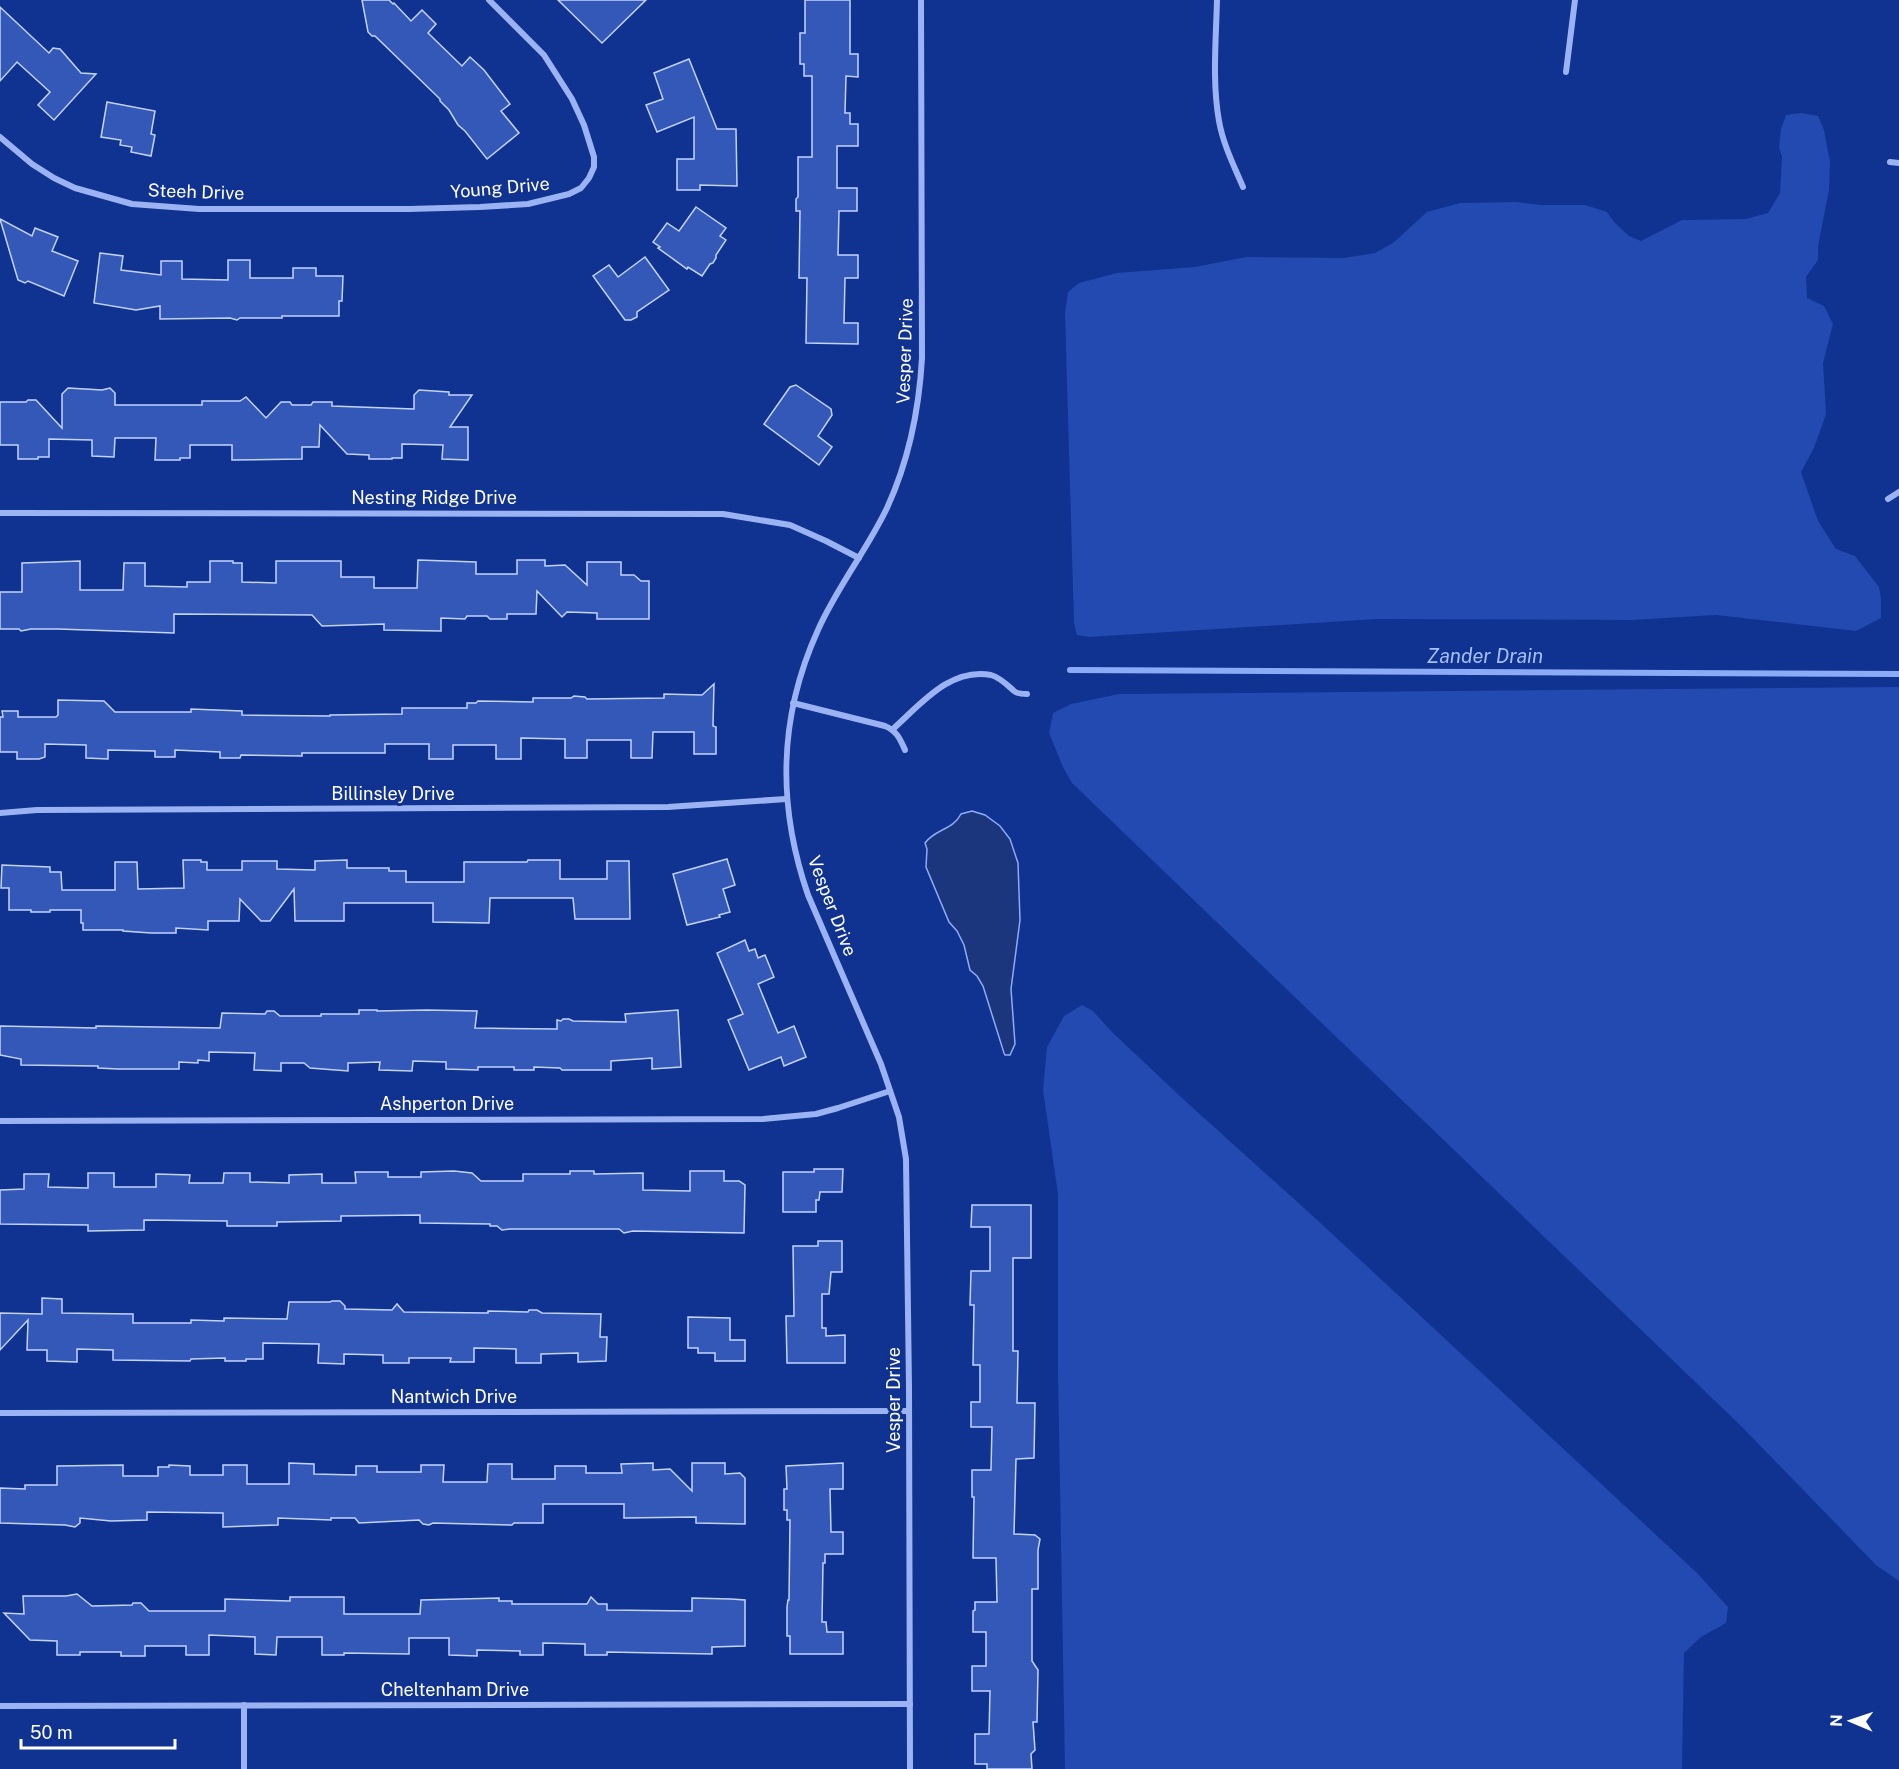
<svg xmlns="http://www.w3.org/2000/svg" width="1899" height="1769" font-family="'Public Sans',sans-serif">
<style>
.green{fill:#224ab0}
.water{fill:#1c367d;stroke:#8cabf7;stroke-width:1.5}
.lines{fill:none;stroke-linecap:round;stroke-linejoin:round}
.stream{stroke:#8cabf7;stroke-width:6}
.building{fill:#3458b8;stroke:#c2d3fd;stroke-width:1.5}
.street{stroke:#9bb3f3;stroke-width:6}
.labels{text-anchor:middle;stroke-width:6;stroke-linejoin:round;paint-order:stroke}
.street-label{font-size:18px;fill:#fff;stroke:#103290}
.water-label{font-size:20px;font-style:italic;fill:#a6befa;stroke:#103290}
</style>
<rect width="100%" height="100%" fill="#103290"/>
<g class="green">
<polygon points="1801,113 1818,116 1824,130 1830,162 1829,190 1818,246 1818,260 1806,277 1807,298 1824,306 1833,324 1823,363 1826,414 1814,448 1801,472 1818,521 1836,549 1855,556 1879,587 1881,599 1881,618 1856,631 1716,615 1632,620 1377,619 1089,637 1077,635 1074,623 1065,313 1068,292 1079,283 1117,273 1195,267 1246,257 1344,258 1375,253 1393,243 1427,212 1460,203 1517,202 1541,205 1585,205 1607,212 1614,222 1629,236 1641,241 1682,220 1746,219 1768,213 1780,193 1782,157 1779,147 1781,129 1786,115"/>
<polygon points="1899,687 1899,1581 1876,1565 1740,1425 1072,783 1063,767 1049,733 1053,713 1071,704 1119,694"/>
<polygon points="1082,1005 1093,1011 1113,1033 1182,1098 1314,1217 1696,1572 1728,1607 1726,1623 1701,1637 1684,1653 1682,1769 1065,1769 1058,1372 1058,1194 1043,1090 1047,1047 1064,1016"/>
</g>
<path class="water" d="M972 811 985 815 1000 826 1010 839 1018 863 1020 920 1011 989 1015 1044 1010 1055H1005L1004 1053 983 986 977 976 970 970 964 945 957 931 949 922 926 867 927 849 925 843C935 829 953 830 961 814Z"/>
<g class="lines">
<polyline class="stream" points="1070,670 1899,674"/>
</g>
<g class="building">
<polygon points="362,0 389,0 393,4 394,3 411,21 422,10 436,24 428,33 462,66 470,57 484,70 510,104 501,111 519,133 487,159 465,131 458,125 449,110 440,101 440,99 375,36 372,36 368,32"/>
<polygon points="558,0 646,0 602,43"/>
<polygon points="805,0 850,0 850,54 858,54 858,77 846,76 845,113 850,113 850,124 858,124 858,146 837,146 837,188 857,188 857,211 839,211 838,255 858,255 858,278 845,278 844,323 858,323 858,344 806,343 807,278 799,278 800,211 796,211 796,199 798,197 798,157 812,157 812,76 804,76 804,64 800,64 800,33 805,33"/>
<polygon points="0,7 49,53 53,48 60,49 81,73 96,74 54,120 38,105 50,92 17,62 0,81"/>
<polygon points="689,59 717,129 736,129 737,186 700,185 700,190 677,190 677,159 694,159 694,117 657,132 646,105 663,99 654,73"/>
<polygon points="107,102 155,111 151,134 155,135 151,156 131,152 132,147 120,145 121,140 101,137"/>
<polygon points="696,207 726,228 720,236 726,240 716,255 716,258 713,263 710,264 702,276 688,267 687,269 658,248 660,247 653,242 667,223 679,231"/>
<polygon points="0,219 32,236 35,228 58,237 52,251 78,261 64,296 28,281 25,283 18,280"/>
<polygon points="100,253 123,256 121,270 161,275 161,261 182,261 182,279 228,280 228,260 250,260 250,278 293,278 293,268 316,268 316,276 343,276 342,301 339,301 339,316 282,316 282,318 240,318 237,320 230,318 160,319 160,306 136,310 94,303"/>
<polygon points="645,257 669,290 637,312 637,317 631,320 625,320 593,276 609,265 618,277"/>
<polygon points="796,385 831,409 832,415 818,436 832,447 819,465 764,424 790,387"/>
<polygon points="68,388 102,390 110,388 115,393 115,405 202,405 202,401 240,401 246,397 266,418 281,402 290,402 292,405 311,405 313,402 332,402 332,406 414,409 414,395 419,390 449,392 449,395 472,395 450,427 468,427 468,460 442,459 443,445 402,444 402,458 392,458 392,459 369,459 369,455 347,454 320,425 319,447 302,447 302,459 232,460 232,445 190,445 190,458 180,458 180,460 155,460 156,438 115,438 114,457 92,456 92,440 49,439 49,457 38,457 38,459 18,459 18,445 0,445 0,402 26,402 28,400 36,400 62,428 62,394"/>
<polygon points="418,560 476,562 476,574 517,574 517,560 545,560 545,566 565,565 587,585 587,562 621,562 621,575 634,575 641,581 649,581 649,619 597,619 597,613 567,612 562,617 537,591 536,614 507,614 507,619 490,619 487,616 467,616 465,619 441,618 441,631 384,630 384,624 322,626 312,615 174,614 174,633 58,629 31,629 21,631 19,629 0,629 0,592 22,592 22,563 80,561 80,590 123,590 124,563 145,563 145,586 187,587 187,582 210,582 210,561 233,561 233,563 242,563 242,582 276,583 276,561 341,561 341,577 374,577 374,588 417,588"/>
<polygon points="714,684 713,726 716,727 716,754 694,754 694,732 653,732 652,758 631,758 631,740 587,740 587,758 565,758 565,739 521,738 521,759 496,759 496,745 453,745 453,759 429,759 429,744 385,744 385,753 302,753 302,756 241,755 240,758 220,758 220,752 175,750 175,757 155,757 155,751 108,750 108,759 86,758 86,745 45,744 45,757 39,759 17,759 17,752 0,752 0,717 3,717 2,711 18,711 18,717 56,717 58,715 58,700 104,701 115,712 191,712 191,709 242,711 242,715 330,716 330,715 402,714 402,708 467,708 467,703 476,703 478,701 533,702 533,698 571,698 574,696 585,697 587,699 664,698 664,694 702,695"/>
<polygon points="727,859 735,885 723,889 730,912 719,915 720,917 687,925 673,874"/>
<polygon points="183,860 201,860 201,862 207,862 207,870 242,870 242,861 277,861 277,869 315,870 315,861 347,860 347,868 389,868 389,871 406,871 406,882 464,882 464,862 527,862 528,860 560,860 560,879 607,879 607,861 629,861 630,919 575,919 573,898 490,898 489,923 433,922 433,903 344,903 344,921 295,921 294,889 270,921 261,921 240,899 239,921 208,921 208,930 176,928 176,933 151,933 123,931 123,930 83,930 83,923 81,923 81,910 50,910 50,912 31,912 31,910 9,910 9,888 1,888 2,865 50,867 50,872 61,872 62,890 115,890 115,862 137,862 138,889 184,888"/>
<polygon points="745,940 749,951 755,949 758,958 765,955 774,977 758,984 778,1033 794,1026 806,1057 784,1066 781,1057 749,1070 728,1020 743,1014 717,953"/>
<polygon points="359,1010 377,1010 377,1011 427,1010 477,1011 475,1028 557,1029 557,1020 561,1021 563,1019 569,1019 573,1021 626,1022 625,1014 678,1010 681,1067 652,1069 652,1058 611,1061 611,1070 562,1070 560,1068 534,1067 534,1070 514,1070 514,1067 478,1067 478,1070 446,1069 446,1062 413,1061 412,1071 379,1070 380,1062 348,1063 348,1071 310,1068 304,1063 281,1063 281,1071 254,1070 255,1053 209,1052 209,1061 198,1060 198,1063 179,1062 179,1069 118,1069 98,1068 98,1066 21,1065 21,1059 0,1055 0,1026 96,1028 96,1026 220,1028 222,1013 265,1014 267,1011 274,1011 280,1016 321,1016 321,1014 359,1014"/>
<polygon points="814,1169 843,1169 842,1192 820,1192 819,1200 816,1200 816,1212 783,1212 783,1172 814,1172"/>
<polygon points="454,1171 472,1173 481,1181 523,1181 523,1174 570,1174 570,1171 594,1171 594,1174 643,1173 643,1190 690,1191 690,1171 724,1171 724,1181 739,1181 745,1185 744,1233 633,1231 624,1233 619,1229 510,1229 502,1230 497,1226 490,1226 490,1224 420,1223 420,1215 341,1216 341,1221 277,1222 277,1226 227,1226 227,1221 144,1220 144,1230 88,1231 88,1225 0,1224 0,1190 24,1189 24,1174 49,1174 48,1187 88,1188 88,1173 114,1173 114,1187 156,1187 156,1174 190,1175 189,1183 223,1183 224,1173 250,1173 250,1182 289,1183 289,1175 322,1174 322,1183 356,1183 355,1172 388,1172 388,1177 421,1177 421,1172"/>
<polygon points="972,1205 1031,1205 1031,1258 1013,1258 1013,1351 1018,1351 1017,1403 1035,1403 1034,1458 1016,1459 1014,1534 1035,1535 1040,1539 1038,1550 1038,1589 1032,1589 1032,1661 1038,1670 1037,1722 1033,1722 1035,1750 1031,1754 1032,1769 987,1769 987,1764 975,1764 975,1734 989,1734 990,1691 972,1691 972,1666 986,1666 986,1632 973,1632 973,1611 975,1610 975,1602 997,1602 996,1558 973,1558 974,1497 972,1497 972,1470 991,1470 992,1427 971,1427 971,1402 980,1402 980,1365 973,1365 974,1305 970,1305 971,1271 990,1271 990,1227 971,1227"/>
<polygon points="818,1241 842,1241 842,1272 831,1272 829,1294 822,1294 822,1328 826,1328 826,1336 845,1335 845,1363 787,1363 786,1316 794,1316 793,1246 818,1246"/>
<polygon points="42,1298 62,1299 62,1313 133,1314 133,1323 191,1323 191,1320 224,1321 224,1318 287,1319 289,1302 330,1302 332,1301 340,1301 345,1306 345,1309 392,1310 397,1304 404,1312 488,1313 488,1311 528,1312 529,1310 537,1310 542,1313 601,1314 600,1337 607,1337 606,1361 578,1362 578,1353 541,1354 541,1363 516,1363 516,1349 474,1348 474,1362 450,1362 451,1358 409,1358 409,1363 383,1363 383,1355 344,1354 344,1364 318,1363 319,1344 263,1343 263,1359 246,1359 246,1361 225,1361 225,1358 191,1359 190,1361 113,1360 113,1350 77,1349 77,1362 47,1361 47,1350 27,1350 28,1320 0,1350 0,1313 42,1314"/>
<polygon points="688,1317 730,1318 730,1340 745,1340 745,1361 715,1361 715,1353 698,1353 698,1348 688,1348"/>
<polygon points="289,1463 314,1464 314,1474 356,1475 356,1466 377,1466 377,1472 421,1472 421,1465 444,1465 443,1482 487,1482 488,1464 512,1464 512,1479 555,1479 555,1466 586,1466 586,1473 622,1473 621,1464 653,1463 653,1470 670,1469 692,1491 692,1463 725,1463 725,1474 740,1473 745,1478 745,1524 696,1523 696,1517 624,1518 624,1504 543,1504 543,1523 514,1523 512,1525 433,1523 429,1525 423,1524 419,1520 359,1523 355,1518 331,1518 331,1520 278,1518 278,1525 223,1527 223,1513 147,1512 147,1520 111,1521 80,1518 80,1523 75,1527 65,1525 0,1523 0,1488 25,1489 25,1485 57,1485 57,1466 123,1465 123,1476 158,1476 158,1467 169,1467 169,1465 190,1466 190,1475 223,1475 223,1465 247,1465 247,1484 289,1484"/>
<polygon points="843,1463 843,1489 830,1489 831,1532 843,1532 843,1554 825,1554 825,1563 823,1563 822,1622 826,1622 827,1632 843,1632 843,1654 790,1654 790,1636 787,1636 787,1607 788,1600 789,1600 790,1520 787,1520 787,1510 784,1510 784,1489 787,1489 786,1466"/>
<polygon points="77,1594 92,1606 132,1605 133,1603 141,1603 149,1611 225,1611 225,1599 290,1601 290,1597 344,1597 344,1614 420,1614 421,1600 499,1598 499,1601 512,1601 512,1604 587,1604 591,1597 598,1604 607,1604 607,1610 692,1611 692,1598 731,1599 745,1600 745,1646 712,1647 712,1654 607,1652 607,1655 585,1655 585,1644 543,1643 543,1655 520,1655 520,1651 477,1650 477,1656 449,1655 449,1638 409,1638 409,1654 344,1653 344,1655 322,1655 322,1637 277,1637 276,1655 255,1654 255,1637 209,1635 209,1655 186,1655 186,1646 145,1646 145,1656 121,1656 121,1652 80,1652 80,1655 57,1655 57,1641 30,1640 4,1613 24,1614 23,1596 66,1596"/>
</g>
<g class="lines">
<g class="street">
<path d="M1217 0C1216 40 1212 82 1219 121 1223 144 1234 166 1243 187"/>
<polyline points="1566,72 1575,0"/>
<polyline points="0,137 32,164 54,178 75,188 132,204 199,209 409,209 480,207 528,204 569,194 581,188 589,178 594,167 594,157 584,125 572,99 544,55 489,0"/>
<polyline points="1890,162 1899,163"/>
<polyline points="1888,499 1899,492"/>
<polyline points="0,513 723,514 790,525 826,541 859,558"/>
<path d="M793 703 885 726C897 731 900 739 905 750"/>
<path d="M893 729C920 705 950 667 991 675 1001 678 1007 685 1014 691 1017 694 1023 694 1027 694"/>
<polyline points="0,813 37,810 668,807 786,799"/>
<polyline points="0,1121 763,1119 816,1114 838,1108 890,1091"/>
<polyline points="0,1413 909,1411"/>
<polyline points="244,1705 244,1769"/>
<polyline points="0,1706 910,1704"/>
<path d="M910 1769 909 1387 906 1159 899 1117 881 1064 808 895C777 805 778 718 818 630 837 587 867 550 887 508 909 460 919 411 922 358L921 0"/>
</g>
</g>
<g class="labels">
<g class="street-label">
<text transform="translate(500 188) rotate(-5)" y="6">Young Drive</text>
<text transform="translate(196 192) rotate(2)" y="6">Steeh Drive</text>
<text transform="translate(905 351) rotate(-88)" y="6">Vesper Drive</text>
<text x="434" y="504">Nesting Ridge Drive</text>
<text x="393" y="800">Billinsley Drive</text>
<text transform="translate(832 906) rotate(69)" y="6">Vesper Drive</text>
<text x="447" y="1110">Ashperton Drive</text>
<text x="454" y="1403">Nantwich Drive</text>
<text transform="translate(894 1400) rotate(-90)" y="6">Vesper Drive</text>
<text x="455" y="1696">Cheltenham Drive</text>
</g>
<g class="water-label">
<text x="1485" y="663">Zander Drain</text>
</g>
</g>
<g transform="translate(1851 1721) rotate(272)" stroke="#103290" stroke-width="4.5" paint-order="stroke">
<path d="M0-4.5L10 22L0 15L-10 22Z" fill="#ffffff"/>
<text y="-9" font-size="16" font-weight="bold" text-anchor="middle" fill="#ffffff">N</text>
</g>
<path d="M21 1739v9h154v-9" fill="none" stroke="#ffffff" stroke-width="3"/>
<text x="30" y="1739" font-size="18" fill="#ffffff" stroke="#103290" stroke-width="4.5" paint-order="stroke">50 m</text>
</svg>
